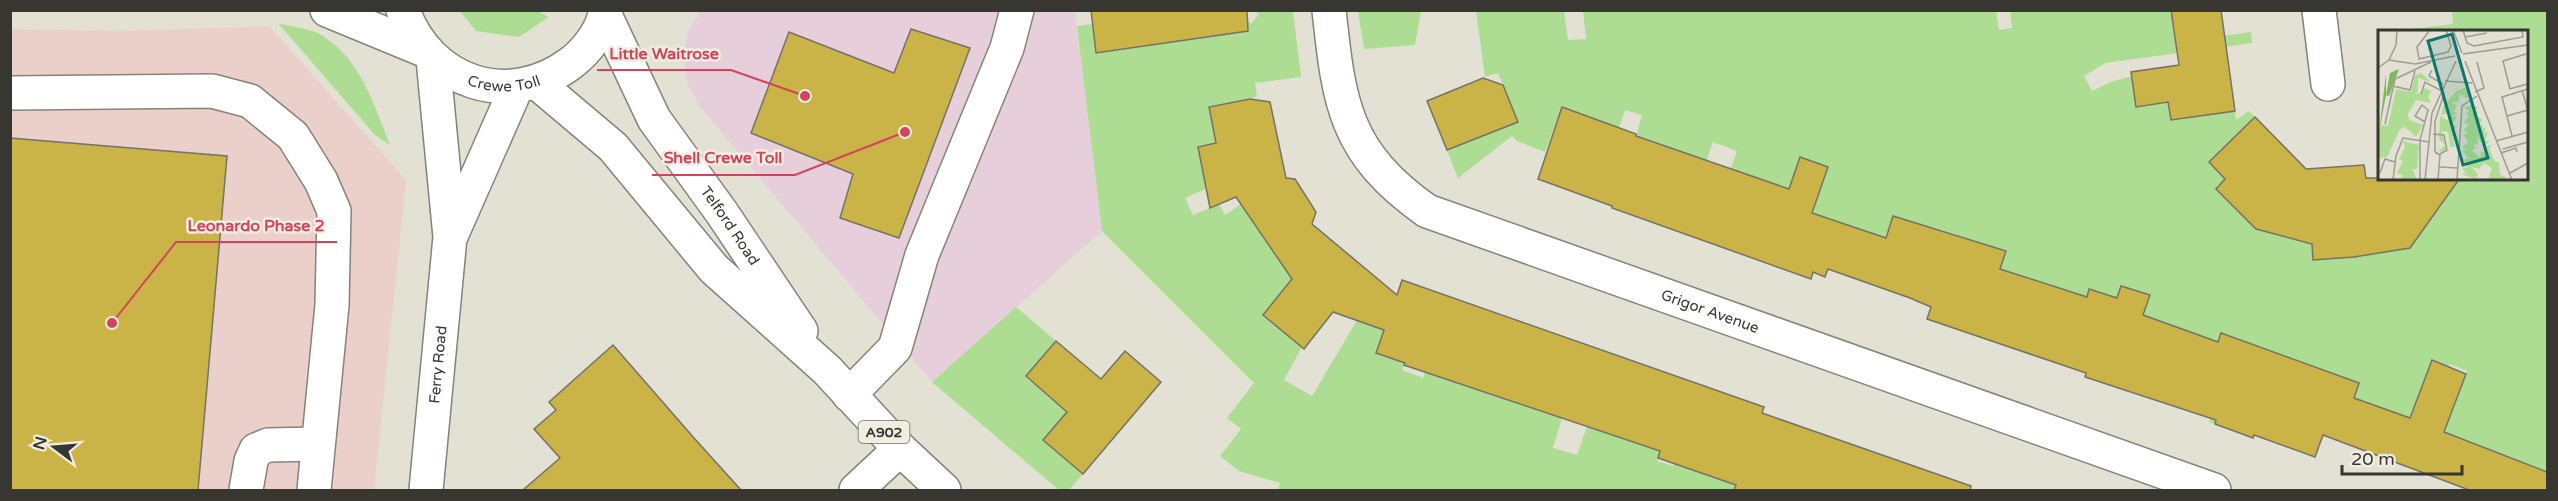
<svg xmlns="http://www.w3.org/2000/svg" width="2558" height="501" font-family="'Varela Round',sans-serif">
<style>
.commercial{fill:#e6cfdb}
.industrial{fill:#eacfcb}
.green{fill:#addd92}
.building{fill:#cbb447;stroke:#757267;stroke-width:1.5}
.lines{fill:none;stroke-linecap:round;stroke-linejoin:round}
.minor-casing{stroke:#868378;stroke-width:36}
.major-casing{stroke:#868378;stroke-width:36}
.minor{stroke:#fff;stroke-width:33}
.major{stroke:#fff;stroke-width:33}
.labels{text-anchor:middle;stroke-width:5;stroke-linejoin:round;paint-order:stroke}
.shield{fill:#f0eee1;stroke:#6e6d66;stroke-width:1.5}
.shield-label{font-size:14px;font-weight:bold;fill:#373631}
.street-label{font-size:15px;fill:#373631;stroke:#f0eee1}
.inset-road{fill:none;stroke:#9e9c93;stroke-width:1.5}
.view{fill:#0f766e;fill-opacity:0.15;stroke:#0f766e;stroke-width:3}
.inset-edge{fill:none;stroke:#373631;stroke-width:3}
.leader{fill:none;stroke:#d3435d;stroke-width:2}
.callout-dot{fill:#d3435d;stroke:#f0eee1;stroke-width:2}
.callout-label{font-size:16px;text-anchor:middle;font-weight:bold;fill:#d3435d;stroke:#f0eee1;stroke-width:5;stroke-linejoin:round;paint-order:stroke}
</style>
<rect width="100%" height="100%" fill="#e3e0d4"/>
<polygon class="commercial" points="700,10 1075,11 1102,231 932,382 700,107 689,87 685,71 684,49 688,33"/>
<polygon class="industrial" points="269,26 406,180 374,490 11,490 11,29 127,31"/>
<g class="green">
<polygon points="1996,10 1999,30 2012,28 2010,11 2171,11 2188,41 2251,32 2252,43 2105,63 2084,76 2092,91 2111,82 2132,76 2136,106 2168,102 2171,120 2235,111 2236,120 2249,111 2255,117 2225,179 2216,189 2238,211 2258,191 2313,169 2314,260 2341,258 2402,212 2425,228 2460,179 2526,178 2526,32 2412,32 2412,29 2453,24 2452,11 2547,11 2547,472 2504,455 2489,490 2473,490 2488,449 2444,432 2467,371 2450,364 2448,367 2432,361 2409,418 2348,444 2338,441 2359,383 2241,352 2215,424 2209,422 2235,339 2221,334 2218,342 2179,328 2142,320 2149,295 2122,286 2117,298 2089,290 2064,366 2057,364 2075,309 2059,288 2027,278 2017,309 1996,284 2006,251 1933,227 1910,298 1919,225 1893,216 1885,239 1812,213 1828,167 1801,157 1784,203 1747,256 1773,183 1755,177 1750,190 1730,171 1737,151 1713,142 1681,233 1636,136 1642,115 1625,110 1595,200 1600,121 1562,107 1545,152 1517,141 1512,136 1458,178 1447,150 1504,127 1517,119 1498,73 1485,77 1476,11 1564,11 1568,40 1586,39 1583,11"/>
<polygon points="460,11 537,11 549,17 519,37 476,31"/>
<polygon points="1147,11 1247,20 1251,24 1259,14 1255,11 1293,11 1301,77 1255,83 1257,97 1209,107 1216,143 1198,147 1202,167 1271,161 1185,198 1193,215 1219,204 1225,215 1241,204 1306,229 1314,325 1284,380 1312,396 1375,290 1384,330 1405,363 1402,370 1423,378 1438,336 1514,390 1535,327 1546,330 1533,366 1559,417 1562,418 1553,448 1577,455 1613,354 1624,357 1660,451 1657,461 1673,466 1702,384 1714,389 1687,462 1736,485 1734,490 1278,490 1280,483 1239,471 1220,456 1241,429 1227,418 1254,383 1102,231 1077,26 1092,24 1096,53 1151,45"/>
<polygon points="1358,11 1421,11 1415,45 1364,49"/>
<path d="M278 23C291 27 311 28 323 36 361 60 374 105 390 145L375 135Z"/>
<polygon points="1016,307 1056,341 1026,376 1067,412 1043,440 1083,474 1069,490 1059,490 932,382"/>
</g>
<g class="building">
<polygon points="1091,10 1247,10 1248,31 1096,53"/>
<polygon points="2171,10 2221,10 2235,111 2171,120 2168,102 2136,107 2131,72 2179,65"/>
<polygon points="911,29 970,48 899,238 840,218 853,174 751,133 789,32 894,73"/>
<polygon points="1483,78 1503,85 1518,122 1447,150 1427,101"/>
<polygon points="1250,99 1270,102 1286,178 1295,179 1316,212 1312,224 1397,295 1402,280 1764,407 1762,413 1971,486 1970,490 1734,490 1736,485 1658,458 1660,451 1404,365 1405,363 1376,353 1384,330 1333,312 1304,349 1263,315 1292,279 1236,197 1210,208 1198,147 1216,143 1209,107"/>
<polygon points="1562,107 1636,134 1636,136 1789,189 1800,157 1828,167 1812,213 1886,238 1893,216 2006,251 2000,269 2087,297 2089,289 2117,298 2121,286 2150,295 2143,315 2218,342 2221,333 2359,383 2354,398 2410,418 2432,360 2466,374 2444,432 2547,472 2547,490 2469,490 2323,435 2315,457 2254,435 2253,438 2215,424 2216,420 2085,377 2086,373 1927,319 1931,307 1910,298 1828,269 1825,277 1813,272 1811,279 1612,208 1612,206 1538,179"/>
<polygon points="2255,117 2306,169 2364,165 2366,178 2460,178 2410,248 2354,257 2313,260 2312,244 2256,229 2216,189 2225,179 2209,162"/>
<polygon points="10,138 227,156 198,490 10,490"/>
<polygon points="1056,341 1101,379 1125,351 1161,382 1083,474 1043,440 1067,412 1026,376"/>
<polygon points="613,345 694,438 741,490 523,490 560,458 534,429 556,410 549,402"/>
</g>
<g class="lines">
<g class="minor-casing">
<g id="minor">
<polyline points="327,10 424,50"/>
<path id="s1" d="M1329 10C1339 105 1345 153 1427 211L2214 490"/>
<polyline points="2319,10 2328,84"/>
<polyline points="10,93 212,91 250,101 293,136 321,181 334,211 332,305 314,490"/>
<polyline points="849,395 895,348 922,255 1007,48 1017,10"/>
<polyline points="246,490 251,461 256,450 268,445 318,444"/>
<polyline points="856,490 900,449"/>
</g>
</g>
<g class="major-casing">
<g id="major">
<path id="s2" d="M403 10C429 83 508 110 571 63 587 51 602 31 606 10"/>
<path id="s3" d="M605 15 654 119 722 213 801 331"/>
<polyline points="536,82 613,147 714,269 827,370 900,449 944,490"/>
<polyline points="451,236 517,86"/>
<path id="s4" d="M426 490 450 237 433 59"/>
</g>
</g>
<use href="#minor" class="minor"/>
<use href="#major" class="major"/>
</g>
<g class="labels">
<rect class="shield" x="858.5" y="421" width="51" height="22" rx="4.5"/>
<g class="shield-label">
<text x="884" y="437">A902</text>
</g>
<g class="street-label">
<text dy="5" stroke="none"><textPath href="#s2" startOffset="135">Crewe Toll</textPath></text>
<text dy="5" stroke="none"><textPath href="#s3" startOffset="246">Telford Road</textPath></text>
<text dy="5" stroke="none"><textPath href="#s1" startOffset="534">Grigor Avenue</textPath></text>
<text dy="5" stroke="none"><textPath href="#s4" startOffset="126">Ferry Road</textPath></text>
</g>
</g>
<g transform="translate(2378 30)">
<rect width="150" height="150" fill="#e3e0d4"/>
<path d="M43 43 53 52 40 48V62L36 63 43 64 46 58 53 61 50 67 53 73 38 70 30 84 31 90 45 95 38 107 27 97 22 99 9 127 0 128V103L4 95 10 96 18 59 33 62 37 46ZM88 57 94 66 88 68 83 64 84 68 81 64V72L73 73 79 75 76 82 80 83 74 86 79 87 74 95 79 96 74 103 78 105 73 107 78 108 75 109 77 117H72L70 102 64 101 68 120 62 122 59 115 62 120 67 115 61 109 62 86 70 90 71 83 63 85 65 77 78 61ZM94 75 100 78 94 81 101 82 97 84 104 90 101 95 105 94 104 99 108 97 106 103 110 102 107 110 112 112 108 114 104 109 103 113 100 107 99 106 100 114 95 115 98 118 94 120 102 128 103 122 110 123 109 116 115 114 111 118 117 132H121L122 145 128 147 125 150H110L114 138 106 133 101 139 94 137 100 145 97 149 83 144 88 143 84 138 90 137 85 130 90 128 84 120H88L84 117 90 112 85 104H90L86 100 91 94 86 93 91 85 87 84 91 81 86 77ZM25 111 41 115 39 139H35L39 150H23L24 145 19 143 25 131 21 129 27 117Z" fill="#addd92"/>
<path d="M21 39 11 66 8 65 1 103 8 43V65L12 43Z" fill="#82b761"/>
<path class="inset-road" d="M52 0 39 17 41 29 70 22 73 16 68 0M75 0 84 23M85 0 89 13 96 16 145 7 144 0M87 7 109 3M85 24 150 15M11 30 18 15 19 0M87 31 134 150M0 38 11 30 37 34 77 26M54 40 51 46 65 54M67 51 94 53M15 56 32 60 37 41M131 59 150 54M132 59 125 31 148 24M144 60 150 81M97 62 106 58 99 32M43 64 47 52 62 60M129 86 150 80M7 94 17 49 53 32M55 104 66 105 69 120 62 124M134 106 124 67 150 59M118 111 150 102M125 119 150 112M57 122V91L65 67M57 122 62 125 60 150M123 123 138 118 139 122M62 137 80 138M2 143 7 129 17 132M132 143 150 133M15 150 18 126 25 108 51 112M42 150V110L50 80 44 75 37 86 47 92M47 150 54 83 78 31M79 150 84 76 99 66"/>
<path class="view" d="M74 4 110 128 85 135 50 11Z"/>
<rect width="150" height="150" class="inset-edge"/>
</g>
<path class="leader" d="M805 96L731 70H597M905 132L795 175H652M112 323L176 242H337"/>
<g class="callout-dot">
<circle cx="805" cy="96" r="6"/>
<circle cx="905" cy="132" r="6"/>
<circle cx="112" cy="323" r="6"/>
</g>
<g class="callout-label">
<text x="664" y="59">Little Waitrose</text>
<text x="723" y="163">Shell Crewe Toll</text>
<text x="256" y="231">Leonardo Phase 2</text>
</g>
<rect width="2558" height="501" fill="none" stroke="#373631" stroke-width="24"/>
<g transform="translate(54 447) rotate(286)" stroke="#f0eee1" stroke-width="4.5" paint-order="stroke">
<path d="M0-4.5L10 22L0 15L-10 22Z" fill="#373631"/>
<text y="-9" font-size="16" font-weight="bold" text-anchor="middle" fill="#373631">N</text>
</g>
<path d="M2342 465v9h120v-9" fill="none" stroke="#373631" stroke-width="3"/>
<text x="2351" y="465" font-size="18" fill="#373631" stroke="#f0eee1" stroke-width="4.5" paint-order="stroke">20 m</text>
</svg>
